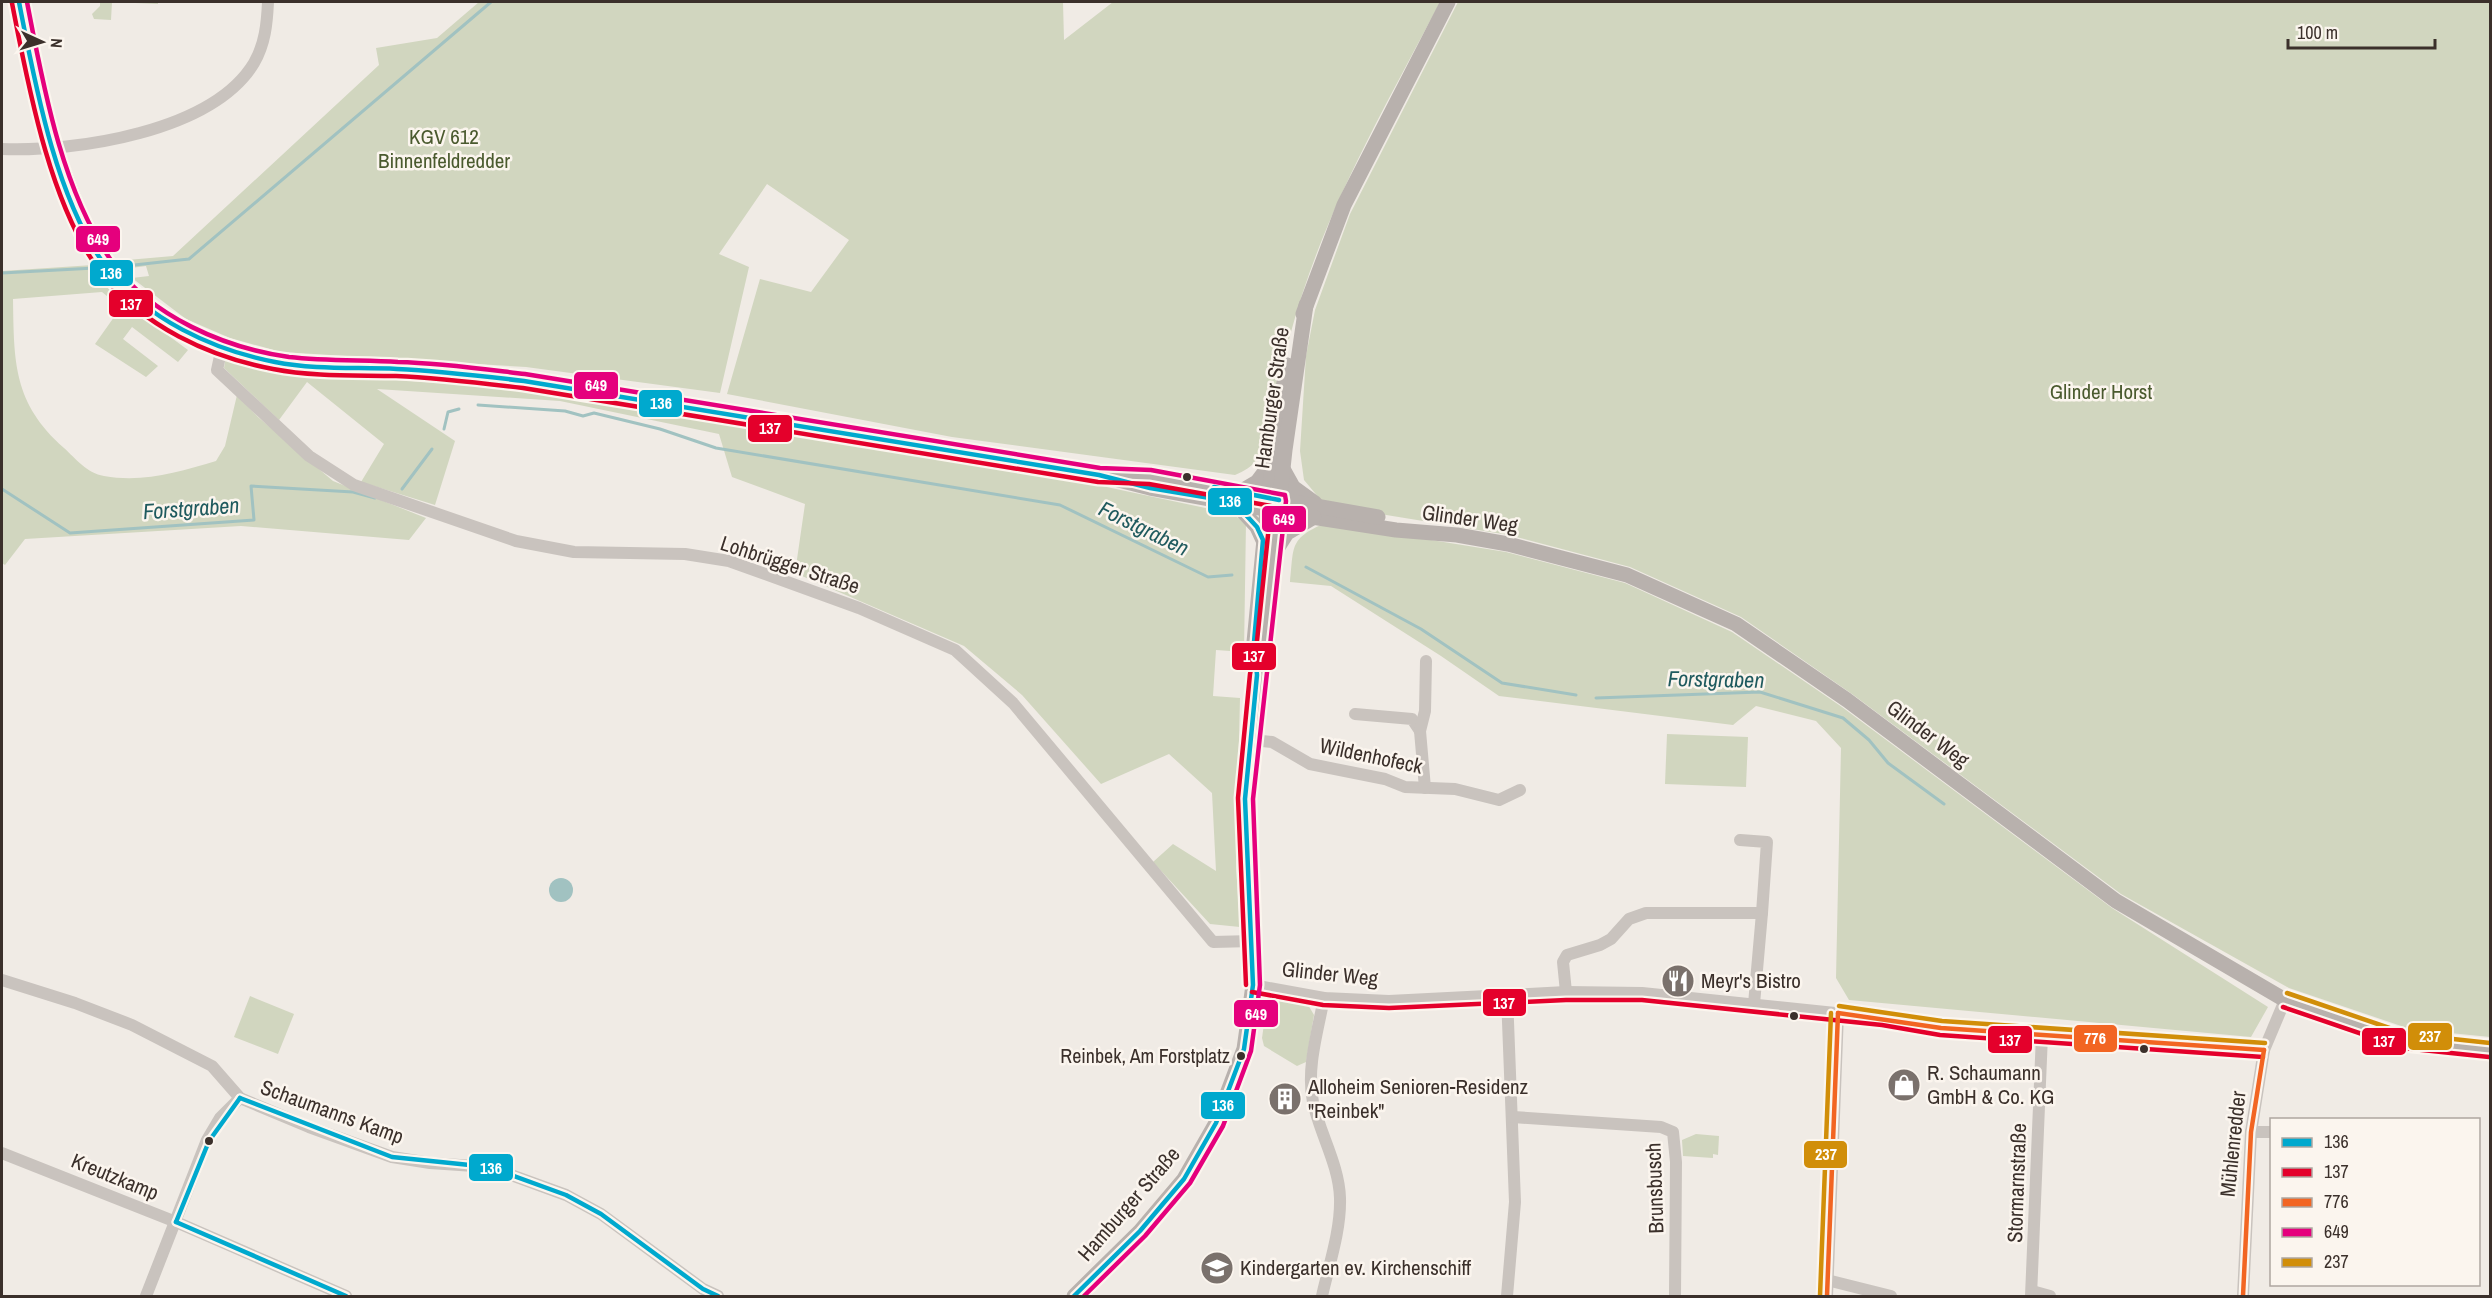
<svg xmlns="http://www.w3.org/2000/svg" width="2492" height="1298" font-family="'Archivo Narrow',sans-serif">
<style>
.green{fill:#d1d6bf}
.water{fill:#a1c2c1}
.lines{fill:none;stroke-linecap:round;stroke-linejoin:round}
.stream{stroke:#a1c2c1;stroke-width:3}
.minor{stroke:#c9c3be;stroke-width:12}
.major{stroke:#b8b1ad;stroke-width:15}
.bus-1-casing{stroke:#fbf5ee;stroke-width:9}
.bus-2-casing{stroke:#fbf5ee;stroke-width:9}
.bus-3-casing{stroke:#fbf5ee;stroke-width:9}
.bus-4-casing{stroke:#fbf5ee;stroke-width:9}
.bus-5-casing{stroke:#fbf5ee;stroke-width:9}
.bus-1{stroke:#00a9ce;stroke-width:4.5}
.bus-2{stroke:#e4002b;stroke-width:4.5}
.bus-3{stroke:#f26522;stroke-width:4.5}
.bus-4{stroke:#e5007d;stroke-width:4.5}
.bus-5{stroke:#d18e09;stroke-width:4.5}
.bus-dot{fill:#3b302b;stroke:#fbf5ee;stroke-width:2}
.labels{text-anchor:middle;stroke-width:5;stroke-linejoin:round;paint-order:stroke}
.bus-label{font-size:20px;fill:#3b302b;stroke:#fbf5ee;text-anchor:end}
.park-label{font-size:21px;fill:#4a5a2e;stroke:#fbf5ee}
.street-label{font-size:21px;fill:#3b302b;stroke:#fbf5ee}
.poi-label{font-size:21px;fill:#3b302b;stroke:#fbf5ee;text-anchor:start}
.water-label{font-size:22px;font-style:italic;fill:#1f5a5e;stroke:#fbf5ee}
.line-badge{stroke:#fbf5ee;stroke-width:2}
.badge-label{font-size:16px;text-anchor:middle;font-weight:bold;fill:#fff}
</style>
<rect width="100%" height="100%" fill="#f0ebe5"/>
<g class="green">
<polygon points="100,2 158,2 158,4 112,2 111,20 94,19 92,14 100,6"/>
<path d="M479 2H1063L1064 40 1113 2H1440C1384 109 1322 215 1291 332 1282 363 1273 436 1257 459 1252 467 1244 471 1235 475L952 437 727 394 760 279 811 292 849 240 767 184 719 254 749 267 720 393 526 367 281 352 230 338 186 319 132 278 149 276 146 266 124 269 116 261 173 256 379 65 376 48 437 38Z"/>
<polygon points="1458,2 2490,2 2490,1037 2410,1029 2289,988 2121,894 1852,694 1741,617 1630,567 1509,535 1325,505 1304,480 1300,451 1306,356 1315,310 1350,214"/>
<path d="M93 265 101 280 116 297 113 301 102 292 13 299C14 362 13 403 64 448 76 459 87 473 104 476 143 483 179 472 216 461L225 446 237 395 258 417 333 481 426 518 409 540 241 526 25 539 5 565 2 563V271Z"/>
<polygon points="124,303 188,350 178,362 132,327 123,339 158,366 146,377 95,344"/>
<polygon points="226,356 298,373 525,389 1102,486 1229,513 1246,522 1244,652 1216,650 1213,696 1240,698 1236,866 1240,927 1210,924 1153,862 1173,844 1216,871 1212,793 1169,754 1101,784 1022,695 964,646 795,573 805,504 732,477 719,434 560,401 377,389 455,441 435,505 361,482 384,444 307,382 279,420 224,368"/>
<path d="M1325 523 1506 552 1625 583 1732 632 1842 707 2112 908 2268 1007 2251 1037 1849 1000 1836 978 1841 748 1816 721 1756 706 1733 725 1499 696 1441 656 1331 586 1290 582C1294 546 1289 539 1325 523Z"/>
<polygon points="1667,734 1748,737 1746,787 1665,784"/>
<polygon points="250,996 294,1014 278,1054 234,1037"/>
<polygon points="1277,999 1307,1003 1314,1015 1306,1062 1297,1066 1264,1046 1262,1038 1266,1010"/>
<polygon points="1696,1134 1719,1136 1718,1155 1713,1154 1713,1158 1683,1156 1682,1140"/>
</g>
<circle class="water" cx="561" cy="890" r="12"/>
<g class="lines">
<g class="stream">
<polyline points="125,266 189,259 491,2"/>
<polyline points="2,273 95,268"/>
<polyline points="478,405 565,411 583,416 594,413 660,429 716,448 1060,505 1208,577 1232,575"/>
<polyline points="444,429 448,412 459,409"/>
<polyline points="2,489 70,533 254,520 251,486 353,492 375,498"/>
<polyline points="402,489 432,449"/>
<polyline points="1306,567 1421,629 1502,683 1576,695"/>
<polyline points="1596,698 1760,692 1843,718 1869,740 1888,763 1944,804"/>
</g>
<g class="minor">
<path d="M2 149C75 152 212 132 254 63 265 44 267 24 268 2"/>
<polyline points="222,347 217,370 309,456 354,485 516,541 574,552 685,554 729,561 859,608 955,650 1013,703 1213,942 1252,941"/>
<polyline points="1355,714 1412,719 1420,731"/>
<polyline points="1252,740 1272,742 1310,764 1385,779 1405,787 1455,789 1499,800 1520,790"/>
<polyline points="1425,788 1420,731 1425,711 1426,661"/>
<polyline points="1740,840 1767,842 1762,913"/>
<polyline points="2,980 75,1003 132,1025 212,1066 240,1098 309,1127 392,1157 430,1163 489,1167 566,1195 601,1214 703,1289 718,1296"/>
<polyline points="1253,985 1324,998 1389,1001 1566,992 1642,993 1883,1018 1941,1028 2264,1050"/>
<polyline points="1566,992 1563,962 1567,955 1600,945 1611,939 1629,919 1646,913 1762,913 1754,1004"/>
<polyline points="1507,996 1515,1202 1507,1296"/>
<polyline points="1513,1117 1661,1127 1673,1132 1676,1162 1675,1296"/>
<polyline points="2251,1132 2272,1132"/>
<polyline points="2,1153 176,1222 346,1296"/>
<polyline points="1827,1280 1891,1296"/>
<polyline points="2032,1291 2050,1296"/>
<polyline points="146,1296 207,1140 220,1118 240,1098"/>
<path d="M1322 1296C1329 1265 1341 1230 1340 1198 1339 1165 1320 1134 1313 1102 1306 1069 1318 1030 1324 998"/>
<polyline points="1827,1296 1838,1013"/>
<polyline points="2031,1296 2042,1035"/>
<polyline points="2243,1296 2251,1132 2264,1050 2285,1000"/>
</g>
<g class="major">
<polyline points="19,2 55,148 86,230 97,252 113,275 137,298 164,317 208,341 237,353 278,362 443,372 524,381 978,454 1099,475 1150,488 1286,513 1396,530 1457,535 1508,544 1627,575 1736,624 1847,700 2116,901 2285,1000 2405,1041 2490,1050"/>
<polyline points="1303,314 1344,205 1448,2"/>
<polyline points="1283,469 1293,487 1315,503"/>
<polyline points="1129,476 1187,483 1378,517"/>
<polyline points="1240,492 1257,482 1272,462"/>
<polyline points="1234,502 1257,527 1263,540"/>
<polyline points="1275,552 1287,533 1314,517"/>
<polyline points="1254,642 1266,519 1279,411 1287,365"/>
<polyline points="1074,1296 1140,1231 1184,1179 1216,1123 1244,1049 1253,985 1246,868 1245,799 1257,675 1264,642 1285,450 1306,305"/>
</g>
<g class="bus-1-casing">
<g id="bus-1">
<path d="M19 2C35 84 56 201 107 268 146 319 213 350 275 362 315 370 356 367 397 369 440 371 482 376 524 381L1099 475 1150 488 1234 502 1257 527 1263 540 1254 642 1257 675 1245 799 1253 985 1244 1049 1216 1123 1184 1179 1140 1231 1074 1296"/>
<polyline points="1214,487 1279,500"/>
<polyline points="240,1098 392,1157 489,1167 566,1195 601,1214 703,1289 718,1296"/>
<polyline points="176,1222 346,1296"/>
<polyline points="176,1222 209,1141 240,1098"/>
</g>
</g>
<g class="bus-2-casing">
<g id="bus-2">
<path d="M12 3C28 85 50 207 102 274 143 326 209 357 273 369 314 377 355 375 396 376 439 378 481 383 523 388L1098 482 1149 484 1271 506 1257 641 1250 674 1238 798 1246 985"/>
<polyline points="1252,992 1323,1005 1389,1008 1566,1000 1642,1000 1882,1025 1940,1035 2263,1057"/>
<polyline points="2283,1007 2403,1048 2489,1057"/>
</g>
</g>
<g class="bus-3-casing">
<g id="bus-3">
<polyline points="1838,1013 1941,1028 2264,1050"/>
<polyline points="1827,1296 1838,1013"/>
<polyline points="2243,1296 2251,1132 2264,1050"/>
</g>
</g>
<g class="bus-4-casing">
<path id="bus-4" d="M27 2C43 85 62 193 113 263 152 317 225 348 289 357 325 361 362 360 398 362 441 363 483 369 525 374L1100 468 1151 470 1285 495 1286 501 1253 799 1260 985 1251 1051 1223 1126 1190 1183 1145 1236 1084 1296"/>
</g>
<g class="bus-5-casing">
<g id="bus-5">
<polyline points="2287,993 2407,1034 2490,1043"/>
<polyline points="1839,1006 1942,1021 2265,1043"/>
<polyline points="1820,1296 1831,1013"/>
</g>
</g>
<use href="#bus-1" class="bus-1"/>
<use href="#bus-2" class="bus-2"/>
<use href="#bus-3" class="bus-3"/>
<use href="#bus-4" class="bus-4"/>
<use href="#bus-5" class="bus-5"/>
</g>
<defs>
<g id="restaurant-disc" transform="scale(1.725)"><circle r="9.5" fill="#7a716c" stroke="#fbf5ee"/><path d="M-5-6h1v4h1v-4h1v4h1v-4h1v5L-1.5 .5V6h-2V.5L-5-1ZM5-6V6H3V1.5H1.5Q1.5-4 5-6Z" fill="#fff"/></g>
<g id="shop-disc" transform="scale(1.725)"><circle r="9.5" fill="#7a716c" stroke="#fbf5ee"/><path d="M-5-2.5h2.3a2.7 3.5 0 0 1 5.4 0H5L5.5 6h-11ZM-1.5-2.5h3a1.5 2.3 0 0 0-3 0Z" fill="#fff"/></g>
<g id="building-disc" transform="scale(1.725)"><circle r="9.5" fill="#7a716c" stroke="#fbf5ee"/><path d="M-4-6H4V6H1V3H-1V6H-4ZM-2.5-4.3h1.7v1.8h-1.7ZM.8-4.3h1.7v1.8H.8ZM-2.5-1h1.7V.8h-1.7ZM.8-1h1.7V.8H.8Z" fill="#fff"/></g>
<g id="school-disc" transform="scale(1.725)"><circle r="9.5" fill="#7a716c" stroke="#fbf5ee"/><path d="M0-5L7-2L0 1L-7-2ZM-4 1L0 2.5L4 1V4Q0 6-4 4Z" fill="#fff"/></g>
</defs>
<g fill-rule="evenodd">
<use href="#restaurant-disc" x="1678" y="981"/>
<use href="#shop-disc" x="1904" y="1085"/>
<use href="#building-disc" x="1285" y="1099"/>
<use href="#school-disc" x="1217" y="1268"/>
</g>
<g class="bus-dot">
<circle cx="1187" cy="477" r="5"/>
<circle cx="1794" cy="1016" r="5"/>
<circle cx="2144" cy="1049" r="5"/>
<circle cx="1241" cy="1056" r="5"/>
<circle cx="209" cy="1141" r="5"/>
</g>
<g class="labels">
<g class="bus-label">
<text x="1230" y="1063">Reinbek, Am Forstplatz</text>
</g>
<g class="park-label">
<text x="444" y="144">KGV 612<tspan x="444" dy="24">Binnenfeldredder</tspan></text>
<text x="2101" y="399">Glinder Horst</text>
</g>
<g class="street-label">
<text transform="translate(1272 398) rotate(-82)" y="7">Hamburger Straße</text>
<text transform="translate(1470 519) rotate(8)" y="7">Glinder Weg</text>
<text transform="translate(790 565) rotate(18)" y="7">Lohbrügger Straße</text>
<text transform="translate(1928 734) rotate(37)" y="7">Glinder Weg</text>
<text transform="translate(1371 756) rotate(12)" y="7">Wildenhofeck</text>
<text transform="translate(1330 974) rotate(6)" y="7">Glinder Weg</text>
<text transform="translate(332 1112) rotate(20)" y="7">Schaumanns Kamp</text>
<text transform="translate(2233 1144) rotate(-84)" y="7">Mühlenredder</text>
<text transform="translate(115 1177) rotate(22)" y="7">Kreutzkamp</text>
<text transform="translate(2017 1183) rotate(-88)" y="7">Stormarnstraße</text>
<text transform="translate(1655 1188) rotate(-92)" y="7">Brunsbusch</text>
<text transform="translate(1129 1204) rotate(-49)" y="7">Hamburger Straße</text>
</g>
<g class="poi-label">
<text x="1701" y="988">Meyr's Bistro</text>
<text x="1927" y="1080">R. Schaumann<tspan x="1927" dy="24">GmbH &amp; Co. KG</tspan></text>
<text x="1308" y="1094">Alloheim Senioren-Residenz<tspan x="1308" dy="24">"Reinbek"</tspan></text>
<text x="1240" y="1275">Kindergarten ev. Kirchenschiff</text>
</g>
<g class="water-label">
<text transform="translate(191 508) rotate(-4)" y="8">Forstgraben</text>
<text transform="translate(1144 528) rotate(26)" y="8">Forstgraben</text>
<text transform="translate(1716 679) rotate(1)" y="8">Forstgraben</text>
</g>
</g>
<g class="line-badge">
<rect x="75" y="225" width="46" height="28" rx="6" fill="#e5007d"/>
<rect x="89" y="259" width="45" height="28" rx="6" fill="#00a9ce"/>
<rect x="108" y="289" width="46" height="29" rx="6" fill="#e4002b"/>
<rect x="573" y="371" width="46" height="29" rx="6" fill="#e5007d"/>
<rect x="638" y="389" width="45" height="29" rx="6" fill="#00a9ce"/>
<rect x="747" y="414" width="46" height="29" rx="6" fill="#e4002b"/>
<rect x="1207" y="487" width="46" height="29" rx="6" fill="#00a9ce"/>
<rect x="1261" y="505" width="46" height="28" rx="6" fill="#e5007d"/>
<rect x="1231" y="642" width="46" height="29" rx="6" fill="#e4002b"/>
<rect x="1482" y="988" width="45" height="29" rx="6" fill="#e4002b"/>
<rect x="1233" y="999" width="46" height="29" rx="6" fill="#e5007d"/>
<rect x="2407" y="1022" width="46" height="29" rx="6" fill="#d18e09"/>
<rect x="2073" y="1024" width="45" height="29" rx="6" fill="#f26522"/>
<rect x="1987" y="1025" width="46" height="29" rx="6" fill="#e4002b"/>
<rect x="2361" y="1027" width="46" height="29" rx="6" fill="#e4002b"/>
<rect x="1200" y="1091" width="46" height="29" rx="6" fill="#00a9ce"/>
<rect x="1803" y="1140" width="45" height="29" rx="6" fill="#d18e09"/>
<rect x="468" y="1153" width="46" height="29" rx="6" fill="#00a9ce"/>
</g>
<g class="badge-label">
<text x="98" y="245">649</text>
<text x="111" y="279">136</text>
<text x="131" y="310">137</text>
<text x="596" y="391">649</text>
<text x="661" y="409">136</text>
<text x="770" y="434">137</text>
<text x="1230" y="507">136</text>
<text x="1284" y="525">649</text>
<text x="1254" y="662">137</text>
<text x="1504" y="1009">137</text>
<text x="1256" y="1020">649</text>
<text x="2430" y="1042">237</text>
<text x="2095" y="1044">776</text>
<text x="2010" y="1046">137</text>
<text x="2384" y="1047">137</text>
<text x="1223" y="1111">136</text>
<text x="1826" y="1160">237</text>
<text x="491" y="1174">136</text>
</g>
<rect width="2492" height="1298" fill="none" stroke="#3b302b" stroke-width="6"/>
<rect x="2270" y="1118" width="210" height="168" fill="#fbf5ee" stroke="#aea6a0" stroke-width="1.5"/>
<rect x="2282" y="1138" width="30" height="9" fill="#00a9ce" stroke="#aea6a0" stroke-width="1.5"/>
<text x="2324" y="1148" font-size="18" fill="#3b302b">136</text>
<rect x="2282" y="1168" width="30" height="9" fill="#e4002b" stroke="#aea6a0" stroke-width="1.5"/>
<text x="2324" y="1178" font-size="18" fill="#3b302b">137</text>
<rect x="2282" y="1198" width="30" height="9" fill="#f26522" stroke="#aea6a0" stroke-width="1.5"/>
<text x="2324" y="1208" font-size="18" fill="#3b302b">776</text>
<rect x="2282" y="1228" width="30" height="9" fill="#e5007d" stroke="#aea6a0" stroke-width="1.5"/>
<text x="2324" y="1238" font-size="18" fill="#3b302b">649</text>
<rect x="2282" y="1258" width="30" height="9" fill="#d18e09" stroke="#aea6a0" stroke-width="1.5"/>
<text x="2324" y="1268" font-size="18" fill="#3b302b">237</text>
<g transform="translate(42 42) rotate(94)" stroke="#fbf5ee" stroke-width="4.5" paint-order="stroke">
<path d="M0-4.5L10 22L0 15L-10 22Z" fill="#3b302b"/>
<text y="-9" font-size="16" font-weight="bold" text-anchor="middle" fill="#3b302b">N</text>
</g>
<path d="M2288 39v9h147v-9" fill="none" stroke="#3b302b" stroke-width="3"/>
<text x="2297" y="39" font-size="18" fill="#3b302b" stroke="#fbf5ee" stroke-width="4.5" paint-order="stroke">100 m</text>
</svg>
